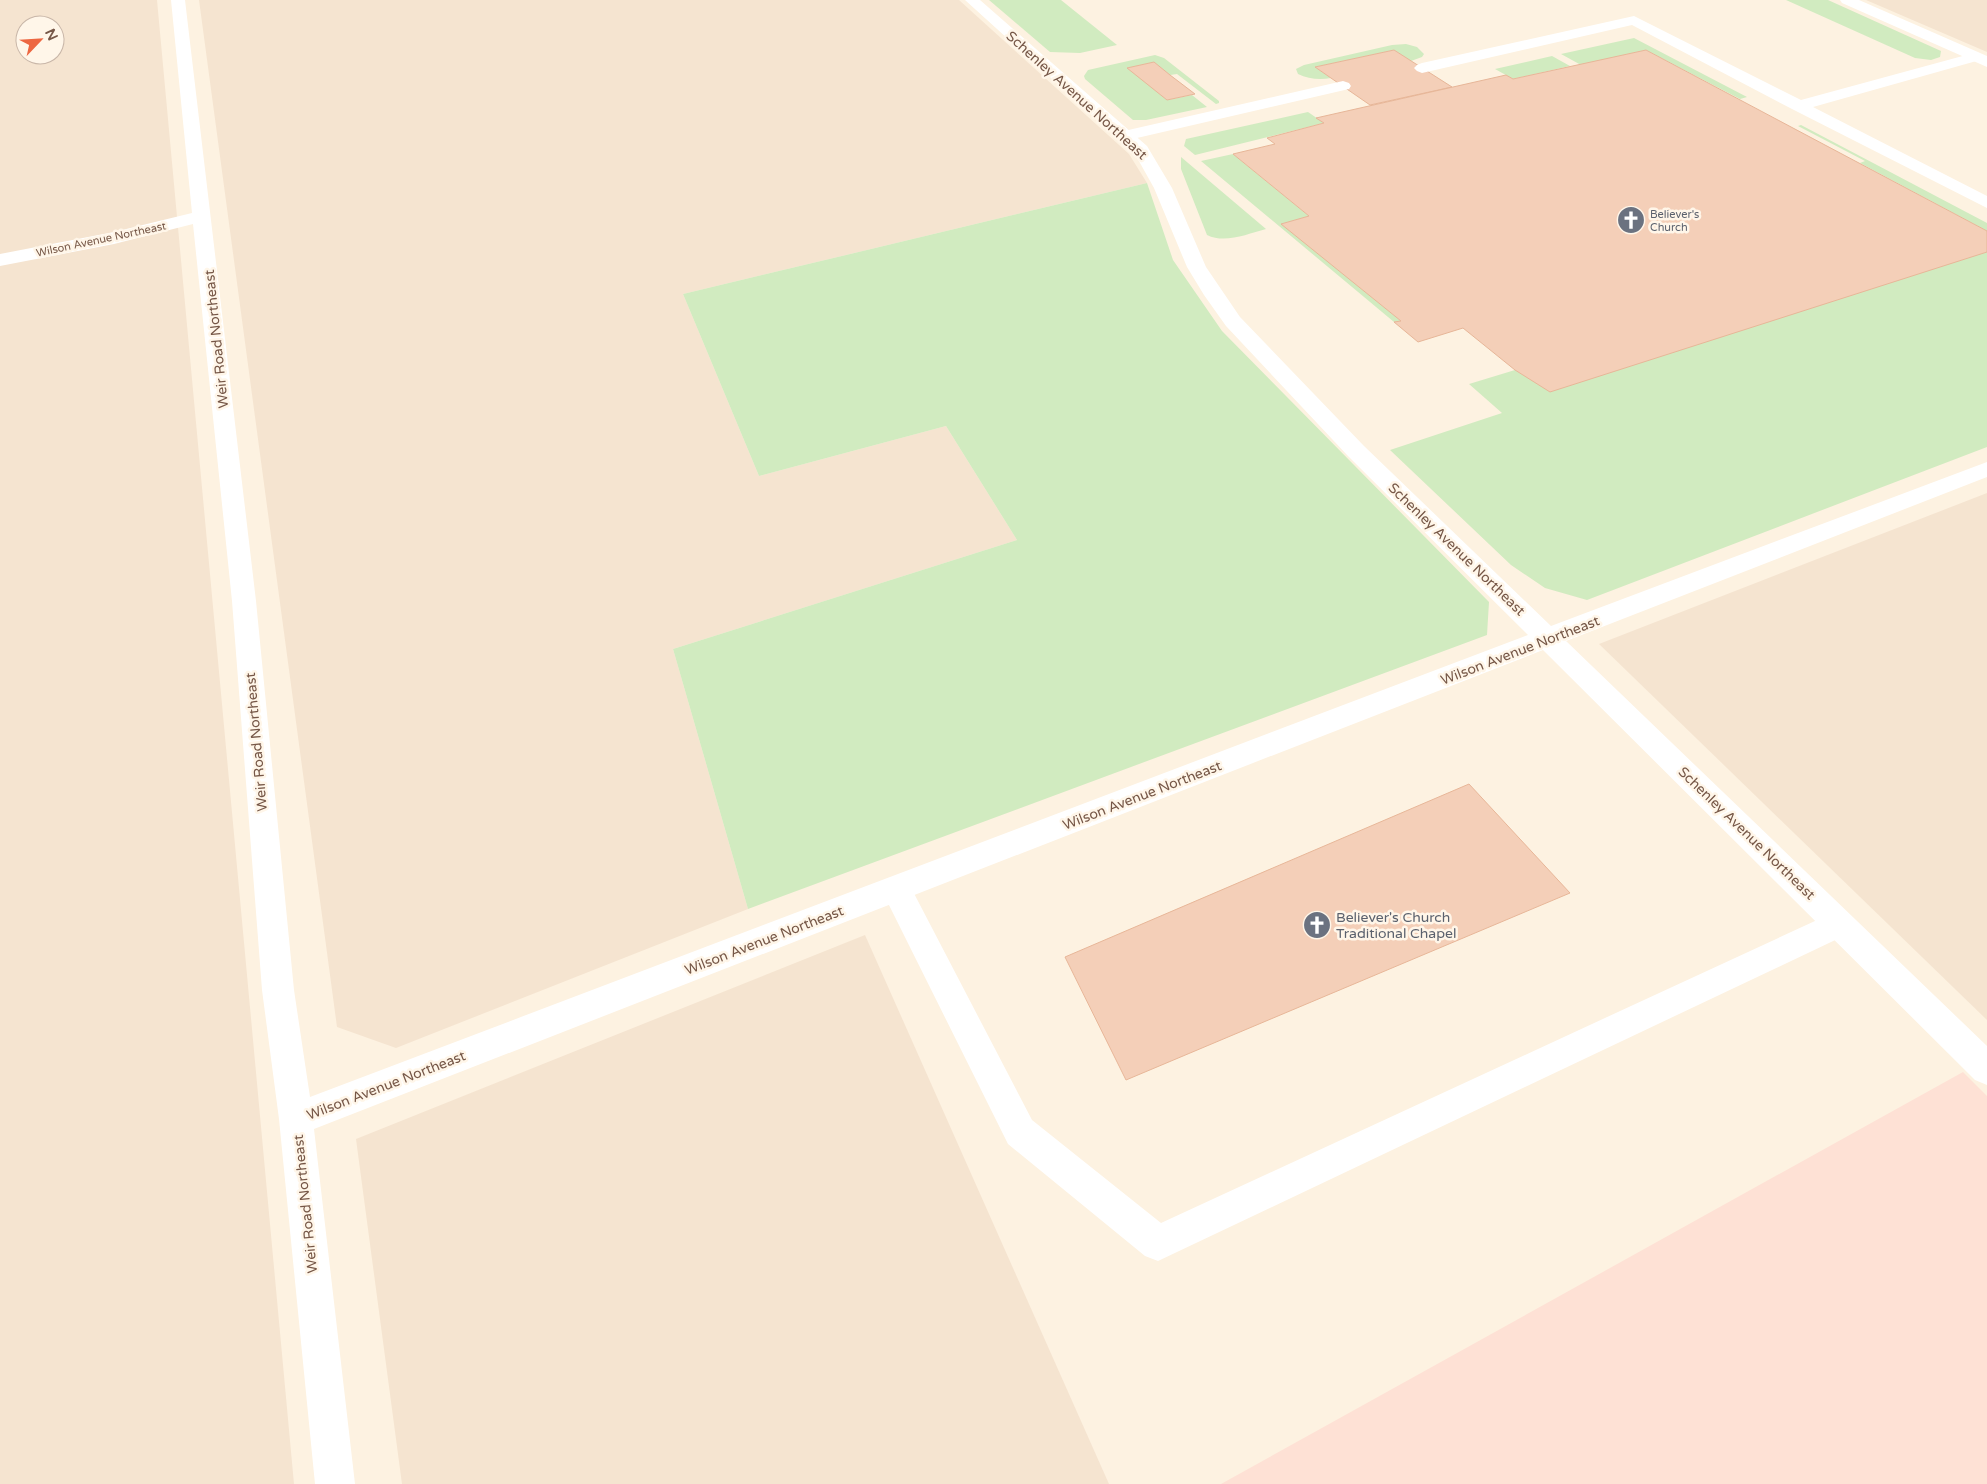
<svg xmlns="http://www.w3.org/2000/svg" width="1987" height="1484" font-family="'Varela Round',sans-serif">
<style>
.residential{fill:#f5e4d0;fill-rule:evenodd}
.commercial{fill:#fee1d5}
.green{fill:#d1ebc0}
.building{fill:#f4cfb8;stroke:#e7b698}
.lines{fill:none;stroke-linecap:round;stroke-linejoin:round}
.service{fill:#fff;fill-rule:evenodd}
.minor{fill:#fff;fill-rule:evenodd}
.labels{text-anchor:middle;stroke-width:5;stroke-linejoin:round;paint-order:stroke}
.far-worship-label{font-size:11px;fill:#5b616d;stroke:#fff6e9;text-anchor:start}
.far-street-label{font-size:11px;fill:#765747;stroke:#fff6e9}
.street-label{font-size:14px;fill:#765747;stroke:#fff6e9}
.worship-label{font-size:14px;fill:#5b616d;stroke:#fff6e9;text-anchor:start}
</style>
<rect width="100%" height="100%" fill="#fdf2e1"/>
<g class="residential">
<path d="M0 0H157L294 1484H0ZM25 25H55V55H25Z"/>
<polygon points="199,0 959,0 1129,154 1147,183 683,294 759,476 946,426 1017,540 673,649 748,909 396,1048 337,1027"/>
<polygon points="1866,0 1987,0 1987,52"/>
<polygon points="1987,493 1987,1020 1599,644"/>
<polygon points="865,935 1109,1484 402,1484 356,1139"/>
</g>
<polygon class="commercial" points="1963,1072 1987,1096 1987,1484 1221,1484"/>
<g class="green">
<polygon points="989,0 1061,0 1117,45 1080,53 1050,52"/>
<polygon points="1786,0 1828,0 1941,51 1940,57 1931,60 1915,58"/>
<polygon points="1634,38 1747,97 1740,99 1646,50 1581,65 1561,54"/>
<path d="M1406 44 1417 47 1424 54 1422 57 1411 61 1394 50 1315 67 1331 78C1320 80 1308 79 1298 74L1296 69 1304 65 1392 45Z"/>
<polygon points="1155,55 1164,58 1219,101 1219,103 1216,104 1177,74 1170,75 1154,62 1128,68 1167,100 1192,95 1207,107 1146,120 1133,120 1085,79 1084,76 1088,70"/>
<polygon points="1552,56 1570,66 1513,79 1495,69"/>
<polygon points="1308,112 1324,123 1195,155 1184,146 1186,139"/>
<polygon points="1801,125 1987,223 1987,231 1860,163 1865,161 1798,126"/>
<polygon points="1233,154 1309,216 1282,224 1401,321 1394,322 1201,161"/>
<path d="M1181 157 1266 229C1247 234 1225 244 1207 235L1181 169Z"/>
<polygon points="1147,183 1173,260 1222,331 1489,602 1487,635 748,909 673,649 1017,540 946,426 759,476 683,294"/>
<polygon points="1987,252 1987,447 1587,600 1545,588 1511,565 1390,450 1502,413 1469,384 1515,370"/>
</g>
<g class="building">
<polygon points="1394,50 1452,87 1370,105 1315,67"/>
<polygon points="1646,50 1987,231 1987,252 1550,392 1515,370 1463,328 1418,342 1394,322 1401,321 1281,224 1309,216 1233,154 1275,144 1267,138 1324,123 1316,118 1506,75 1513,79"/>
<polygon points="1154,62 1170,75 1195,94 1167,100 1127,68"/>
<polygon points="1469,784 1570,893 1126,1080 1065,957"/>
</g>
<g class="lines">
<g class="service">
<polygon points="1634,16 1801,100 1970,54 1980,54 1983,57 1980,60 1813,107 1987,196 1987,208 1792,109 1632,25 1422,73 1417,71 1414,68 1417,65 1422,63"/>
<polygon points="1343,81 1349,83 1351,86 1349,89 1124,141 1118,140 1116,136 1118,132 1124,131"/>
<polygon points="896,876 907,880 1032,1120 1161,1223 1828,915 1839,911 1850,915 1854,924 1850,933 1158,1261 1145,1256 1008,1144 881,889 885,880"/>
</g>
<g class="minor">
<polygon points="171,0 185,0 256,601 294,990 310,1097 1528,635 1348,456 1226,326 1204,295 1187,267 1154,188 1135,154 965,0 980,0 1147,146 1172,188 1206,267 1240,317 1364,446 1551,626 1987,462 1987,477 1566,641 1987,1046 1987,1085 1975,1080 1543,650 314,1129 355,1484 315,1484 279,1119 262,990 232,601 193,224 114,244 0,266 0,254 114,232 192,213"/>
<polygon points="1840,0 1859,0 1987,56 1987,67 1842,3"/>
</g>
</g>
<defs>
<g id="church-disc" transform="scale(1.4375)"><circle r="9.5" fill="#6b7280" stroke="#fff6e9"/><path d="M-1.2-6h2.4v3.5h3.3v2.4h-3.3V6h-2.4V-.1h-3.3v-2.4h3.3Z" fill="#fff"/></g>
</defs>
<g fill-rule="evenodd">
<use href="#church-disc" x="1631" y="220"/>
<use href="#church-disc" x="1317" y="925"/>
</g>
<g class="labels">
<g class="far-worship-label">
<text x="1650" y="218">Believer's<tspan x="1650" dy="13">Church</tspan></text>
</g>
<g class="far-street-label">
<text transform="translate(101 239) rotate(-12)" y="4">Wilson Avenue Northeast</text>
</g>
<g class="street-label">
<text transform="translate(1077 95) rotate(42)" y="5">Schenley Avenue Northeast</text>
<text transform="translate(216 339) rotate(-96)" y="5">Weir Road Northeast</text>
<text transform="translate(1457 549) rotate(44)" y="5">Schenley Avenue Northeast</text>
<text transform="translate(1520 650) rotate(-21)" y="5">Wilson Avenue Northeast</text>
<text transform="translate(256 742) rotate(-95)" y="5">Weir Road Northeast</text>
<text transform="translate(1142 795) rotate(-21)" y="5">Wilson Avenue Northeast</text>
<text transform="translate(1747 833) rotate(44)" y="5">Schenley Avenue Northeast</text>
<text transform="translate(764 940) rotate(-21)" y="5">Wilson Avenue Northeast</text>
<text transform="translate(386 1085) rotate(-21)" y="5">Wilson Avenue Northeast</text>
<text transform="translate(305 1204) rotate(-96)" y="5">Weir Road Northeast</text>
</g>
<g class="worship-label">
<text x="1336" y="922">Believer's Church<tspan x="1336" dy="16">Traditional Chapel</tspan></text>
</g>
</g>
<g transform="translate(40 40) rotate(65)"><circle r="24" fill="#fff6e9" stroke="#c8b6a8"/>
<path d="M0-4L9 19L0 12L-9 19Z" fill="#ed6741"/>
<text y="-8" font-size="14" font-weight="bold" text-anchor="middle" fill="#765747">N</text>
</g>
</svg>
